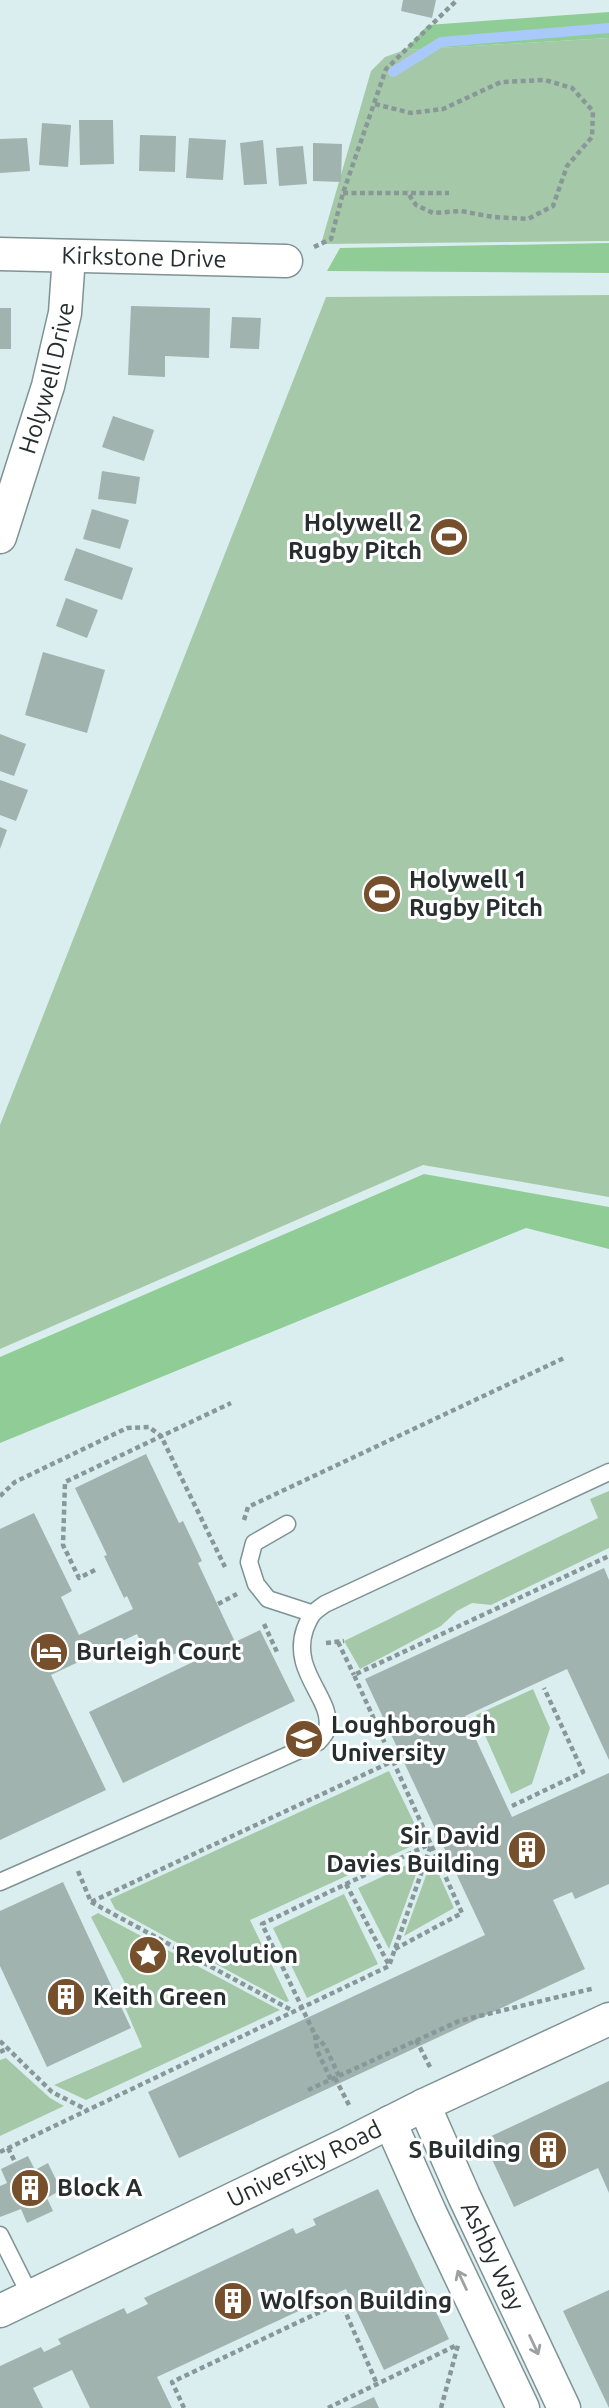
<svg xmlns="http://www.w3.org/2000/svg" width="609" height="2408" font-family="Ubuntu,sans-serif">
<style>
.green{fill:#a5c9a8}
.forest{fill:#90cd96}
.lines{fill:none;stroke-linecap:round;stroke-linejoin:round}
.stream{stroke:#aac9fb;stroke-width:10}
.building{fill:#a1b3ae}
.lane-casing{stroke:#7f9294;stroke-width:19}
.street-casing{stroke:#7f9294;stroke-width:35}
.path{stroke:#889798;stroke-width:4.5;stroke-dasharray:5 3.5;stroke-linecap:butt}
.lane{stroke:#fff;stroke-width:16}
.street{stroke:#fff;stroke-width:32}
.oneway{stroke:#9da1a1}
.labels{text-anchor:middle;stroke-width:6;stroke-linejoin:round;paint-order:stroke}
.street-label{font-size:24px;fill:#262e2e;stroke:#fff}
.poi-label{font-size:24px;font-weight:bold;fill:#262e2e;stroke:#fff;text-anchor:start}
</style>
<rect width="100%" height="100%" fill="#daeef0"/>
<g class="green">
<polygon points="609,38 609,241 321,244 371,71 385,57 405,50"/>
<polygon points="609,295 609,1197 423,1165 0,1349 0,1125 326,297"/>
<polygon points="609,1491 609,1548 491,1605 472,1603 457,1611 441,1626 360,1669 344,1641 598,1518 590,1499"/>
<polygon points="533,1689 550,1728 532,1784 511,1794 476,1715"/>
<polygon points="389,1771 423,1841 250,1920 289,2001 286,2002 115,1909 110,1899"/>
<polygon points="422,1858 389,1949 358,1888"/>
<polygon points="432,1859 454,1908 404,1936"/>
<polygon points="344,1894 378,1964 307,1998 273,1928"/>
<polygon points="98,1913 280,2010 86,2100 54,2085 142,2047 121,1998 130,1993 91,1917"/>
<polygon points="6,2058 50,2098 64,2106 0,2136 0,2060"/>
</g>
<g class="forest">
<polygon points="609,12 609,38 405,50 428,25"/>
<polygon points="609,243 609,273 327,271 340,248"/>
<polygon points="424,1174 609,1207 609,1249 526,1228 0,1443 0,1357"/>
</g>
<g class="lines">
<polyline class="stream" points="393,72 441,42 609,28"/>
</g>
<g class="building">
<polygon points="403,0 436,0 432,18 401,11"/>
<polygon points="79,120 113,120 114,164 80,165"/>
<polygon points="42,123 71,125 68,167 39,165"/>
<polygon points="140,135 176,136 175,172 139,171"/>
<polygon points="27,138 30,171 0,173 0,139"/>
<polygon points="189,138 226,140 223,180 186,178"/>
<polygon points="263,140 267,184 244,185 240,143"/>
<polygon points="313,143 342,144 341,182 313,181"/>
<polygon points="303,146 307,184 279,186 276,148"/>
<polygon points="131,306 210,308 209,358 165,356 165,377 128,375"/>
<rect x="0" y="308" width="11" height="41"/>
<polygon points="232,317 261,318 259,349 230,348"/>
<polygon points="113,416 154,430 144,461 102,447"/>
<polygon points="102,471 140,477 136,504 98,499"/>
<polygon points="92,509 129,520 120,549 83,539"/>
<polygon points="76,548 133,568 122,600 64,580"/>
<polygon points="66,598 98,610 87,638 56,626"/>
<polygon points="43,652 105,670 87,733 25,715"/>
<polygon points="0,734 26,744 14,776 0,771"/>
<polygon points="0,780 28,790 16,821 0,815"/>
<polygon points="0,827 7,830 0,849"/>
<polygon points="146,1454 179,1523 183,1521 202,1561 198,1563 235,1642 260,1630 295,1701 123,1783 89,1712 199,1659 193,1645 152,1665 137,1634 51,1675 106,1790 0,1840 0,1529 34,1513 72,1591 61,1597 79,1635 133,1609 127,1596 124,1598 104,1556 107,1555 75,1488"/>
<polygon points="604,1568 609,1580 609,1760 567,1669 465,1716 512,1817 609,1773 609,1884 575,1899 572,1892 553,1900 585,1969 179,2158 148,2092 485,1935 365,1679"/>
<polygon points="63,1882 131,2028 47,2067 0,1966 0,1911"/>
<polygon points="609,2081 609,2193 598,2168 514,2207 483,2140"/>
<polygon points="28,2156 35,2170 48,2163 61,2190 47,2198 53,2211 27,2223 21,2209 0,2217 0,2186 7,2183 1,2169"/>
<polygon points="378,2189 449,2339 384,2370 346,2289 157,2377 172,2408 90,2408 72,2370 33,2388 43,2408 0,2408 0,2366 41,2347 44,2352 61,2344 58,2339 124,2308 127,2314 148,2304 144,2298 293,2228 296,2234 316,2225 313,2219"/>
<polygon points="609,2290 609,2408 563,2311"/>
<polygon points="374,2397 379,2408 350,2408"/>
</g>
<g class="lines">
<g class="lane-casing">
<g id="lane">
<polyline points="287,1524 254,1543 249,1562 256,1584 268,1599 311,1613"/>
<path d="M0 1882 318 1742C322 1738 326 1734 327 1729 334 1699 290 1672 305 1629 311 1614 312 1613 325 1604L609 1472"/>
<polyline points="0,2235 31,2297"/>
</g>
</g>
<g class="street-casing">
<g id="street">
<path id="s1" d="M0 254 286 261"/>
<path id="s2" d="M0 537 48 386 65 313 69 256"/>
<path id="s3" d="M424 2105 464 2196 564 2408"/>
<polyline points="390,2122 430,2212 523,2408"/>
<path id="s4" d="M0 2311 345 2145 424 2105 609 2019"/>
</g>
</g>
<g class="path">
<polyline points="375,104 411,113 443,109 501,82 545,80 572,88 593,111 592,137 567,166 553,206 528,219 493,217 461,211 433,213 416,205 407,192"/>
<polyline points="343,193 449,193"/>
<polyline points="314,247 331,239 343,193 386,69 457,0"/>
<polyline points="0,1496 15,1482 127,1428 149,1427 161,1436 225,1567"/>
<polyline points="244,1520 248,1507 564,1358"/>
<polyline points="95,1570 79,1578 63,1545 65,1482 231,1403"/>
<polyline points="218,1604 237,1594"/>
<polyline points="264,1624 277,1652"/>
<polyline points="338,1642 354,1675"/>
<polyline points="326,1643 344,1641"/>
<polyline points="512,1806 583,1772 544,1688"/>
<polyline points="78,1871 91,1902 393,1761"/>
<polyline points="346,1884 389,1965"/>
<polyline points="91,1902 293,2011"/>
<polyline points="395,1949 462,1913 354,1675 609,1556"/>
<polyline points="315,2035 317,2050 331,2080"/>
<polyline points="416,2040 431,2069"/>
<polyline points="0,2041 52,2092 87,2110"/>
<polyline points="0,2052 6,2049"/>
<polyline points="339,2076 325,2046 315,2035 262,1924 430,1844"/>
<polyline points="335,2078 350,2107"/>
<polyline points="308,2090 459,2021 595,1988"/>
<polyline points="8,2148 15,2162"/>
<polyline points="0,2152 389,1966 431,1845"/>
<polyline points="184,2408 172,2382 341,2302 377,2384"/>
<polyline points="328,2408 457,2345"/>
<polyline points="441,2408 458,2345"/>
</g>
<use href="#lane" class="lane"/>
<use href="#street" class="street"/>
</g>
<defs><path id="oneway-shaft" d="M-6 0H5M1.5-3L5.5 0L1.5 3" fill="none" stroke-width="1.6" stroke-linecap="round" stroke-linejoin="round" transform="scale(1.75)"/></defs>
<g class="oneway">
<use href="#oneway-shaft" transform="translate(462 2280) rotate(-115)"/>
<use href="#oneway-shaft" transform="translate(534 2345) rotate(65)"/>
</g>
<defs>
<g id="stadium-disc" transform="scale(2.0125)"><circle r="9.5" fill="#76502c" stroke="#fff"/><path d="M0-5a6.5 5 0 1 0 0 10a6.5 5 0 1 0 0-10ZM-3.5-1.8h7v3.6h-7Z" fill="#fff"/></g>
<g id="hotel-disc" transform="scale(2.0125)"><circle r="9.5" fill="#76502c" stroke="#fff"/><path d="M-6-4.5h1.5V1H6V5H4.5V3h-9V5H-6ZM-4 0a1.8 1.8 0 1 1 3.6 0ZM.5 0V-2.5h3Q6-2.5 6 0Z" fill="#fff"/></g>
<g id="university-disc" transform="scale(2.0125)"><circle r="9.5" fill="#76502c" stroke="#fff"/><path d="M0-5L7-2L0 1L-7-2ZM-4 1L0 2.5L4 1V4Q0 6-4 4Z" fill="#fff"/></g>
<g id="building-disc" transform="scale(2.0125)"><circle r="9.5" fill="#76502c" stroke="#fff"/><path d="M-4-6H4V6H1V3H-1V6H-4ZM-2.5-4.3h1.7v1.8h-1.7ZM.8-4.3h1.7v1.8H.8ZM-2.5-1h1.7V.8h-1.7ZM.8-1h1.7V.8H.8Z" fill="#fff"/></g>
<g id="sight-disc" transform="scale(2.0125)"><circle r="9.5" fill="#76502c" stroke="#fff"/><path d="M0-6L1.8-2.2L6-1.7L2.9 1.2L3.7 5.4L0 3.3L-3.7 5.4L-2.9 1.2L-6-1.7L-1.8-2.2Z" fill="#fff"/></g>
</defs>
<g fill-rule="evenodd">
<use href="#stadium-disc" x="449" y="537"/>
<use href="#stadium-disc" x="382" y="894"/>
<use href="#hotel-disc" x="49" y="1652"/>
<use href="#university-disc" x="304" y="1739"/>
<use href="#building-disc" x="527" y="1850"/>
<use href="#sight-disc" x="148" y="1955"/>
<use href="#building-disc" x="66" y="1997"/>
<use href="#building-disc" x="548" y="2150"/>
<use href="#building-disc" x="30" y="2188"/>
<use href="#building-disc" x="233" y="2301"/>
</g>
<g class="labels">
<g class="street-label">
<text dy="8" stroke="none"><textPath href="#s1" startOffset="144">Kirkstone Drive</textPath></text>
<text dy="8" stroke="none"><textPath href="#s2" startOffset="166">Holywell Drive</textPath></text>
<text dy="8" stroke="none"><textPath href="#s4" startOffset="338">University Road</textPath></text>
<text dy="8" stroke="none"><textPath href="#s3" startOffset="166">Ashby Way</textPath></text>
</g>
<g class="poi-label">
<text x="422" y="531" text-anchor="end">Holywell 2<tspan x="422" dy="28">Rugby Pitch</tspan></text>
<text x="409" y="888">Holywell 1<tspan x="409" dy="28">Rugby Pitch</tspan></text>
<text x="76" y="1660">Burleigh Court</text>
<text x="331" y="1733">Loughborough<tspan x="331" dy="28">University</tspan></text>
<text x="500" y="1844" text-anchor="end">Sir David<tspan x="500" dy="28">Davies Building</tspan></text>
<text x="175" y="1963">Revolution</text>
<text x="93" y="2005">Keith Green</text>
<text x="521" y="2158" text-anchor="end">S Building</text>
<text x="57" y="2196">Block A</text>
<text x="260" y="2309">Wolfson Building</text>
</g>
</g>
</svg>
